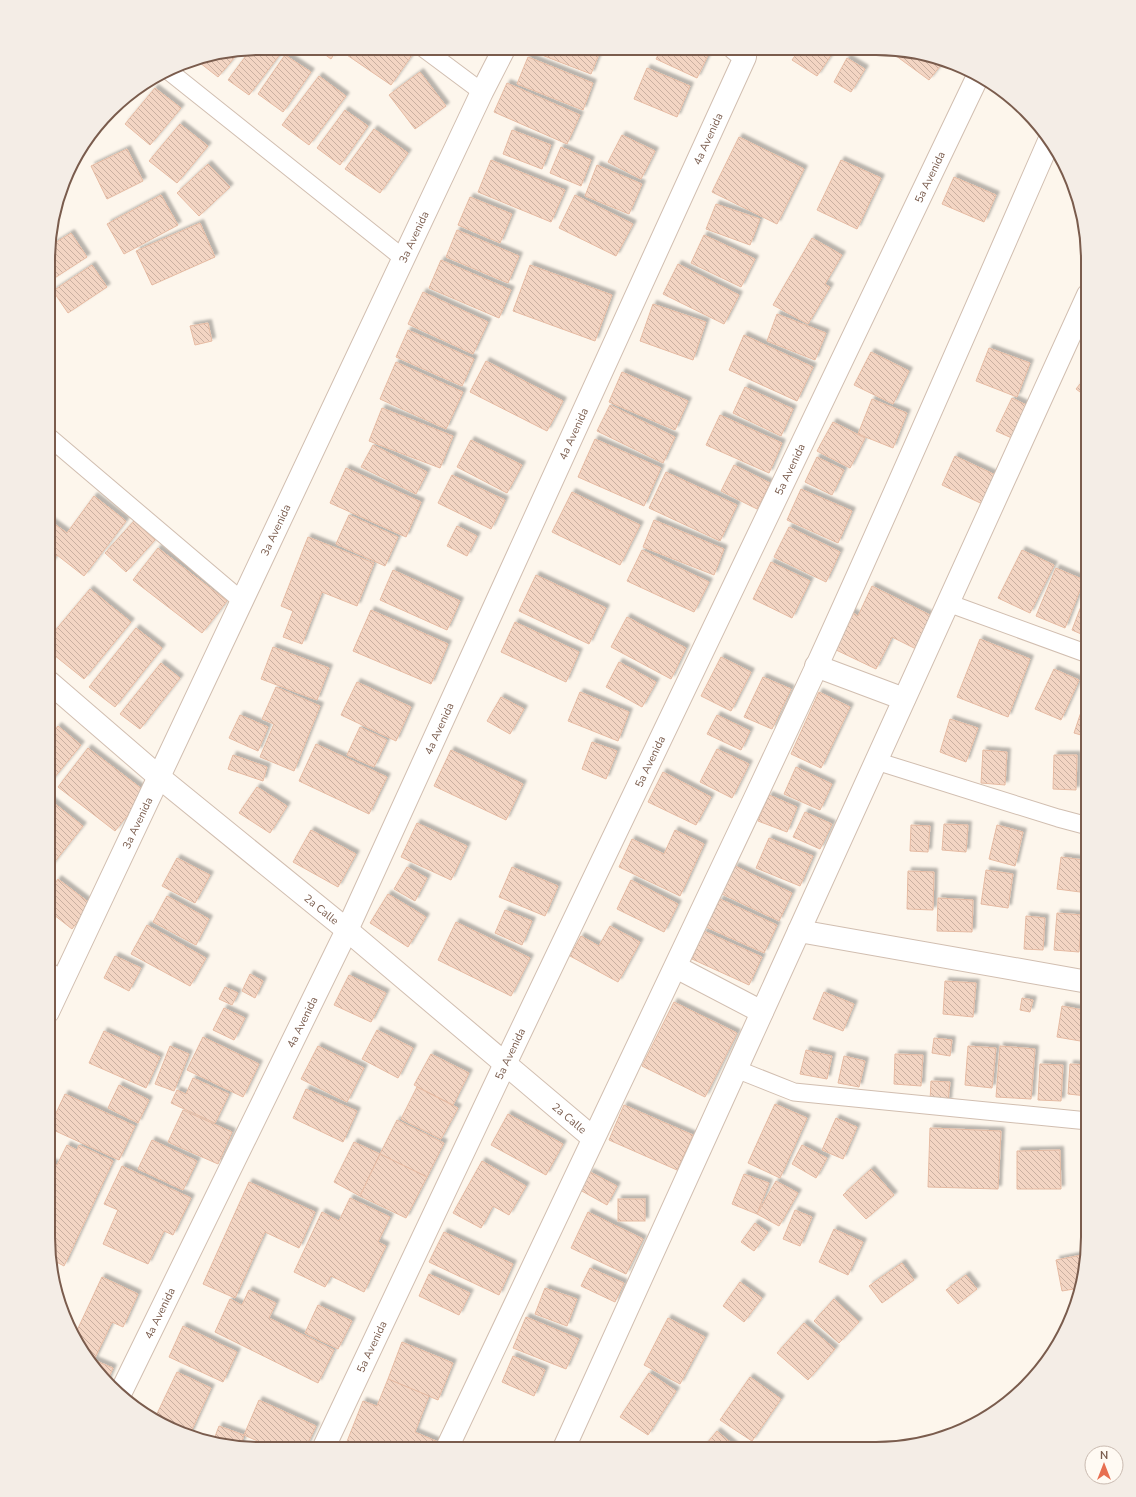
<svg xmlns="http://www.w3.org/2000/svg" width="1136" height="1497" font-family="'Nunito Sans',sans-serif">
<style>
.building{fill:url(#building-back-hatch);stroke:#e6bba3;filter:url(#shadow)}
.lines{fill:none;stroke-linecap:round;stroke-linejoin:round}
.service-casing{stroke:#d1beb0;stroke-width:19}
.minor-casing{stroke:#d1beb0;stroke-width:24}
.service{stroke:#fff;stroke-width:17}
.minor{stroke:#fff;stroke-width:22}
.labels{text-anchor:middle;stroke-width:3;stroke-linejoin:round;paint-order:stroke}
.street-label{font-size:11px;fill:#7a5c4d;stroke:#fffaf3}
.rim{fill:none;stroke:#7a5c4d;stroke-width:2}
</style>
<defs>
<pattern id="building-back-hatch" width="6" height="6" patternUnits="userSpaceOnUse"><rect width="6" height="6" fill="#f3d5c3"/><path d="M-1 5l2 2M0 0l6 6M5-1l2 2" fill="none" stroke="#cab0a1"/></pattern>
<filter id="shadow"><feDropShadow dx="3.5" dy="-3.5" stdDeviation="1" flood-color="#0004"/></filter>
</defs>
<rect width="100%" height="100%" fill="#fdf6ec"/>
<g class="building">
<polygon points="260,48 282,48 284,49 249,95 228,80 251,49"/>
<polygon points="316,48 338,48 331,59"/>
<polygon points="347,48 403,48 412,55 391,85 344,53"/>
<polygon points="541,49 601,49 591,74 539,54"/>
<polygon points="661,49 711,49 697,78 656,59"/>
<polygon points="799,50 832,50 834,51 817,76 792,60"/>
<polygon points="888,50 904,50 944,61 929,80"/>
<polygon points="240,51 218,77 195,59"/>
<polygon points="285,55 311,72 283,112 258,94"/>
<polygon points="528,57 593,83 583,110 517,84"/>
<polygon points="847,58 865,69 851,92 834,82"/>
<polygon points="647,68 690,86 677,117 634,99"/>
<polygon points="420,72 446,106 415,129 389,95"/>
<polygon points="319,76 346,96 309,145 282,125"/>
<polygon points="507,83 580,115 567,144 494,112"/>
<polygon points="155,88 181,108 150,145 125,124"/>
<polygon points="345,110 368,126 340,165 317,148"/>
<polygon points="180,124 208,146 177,183 149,161"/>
<polygon points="374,129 408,153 380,193 345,169"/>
<polygon points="512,130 551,145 542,169 503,154"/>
<polygon points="622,135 655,151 641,179 608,162"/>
<polygon points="739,137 804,169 777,224 712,192"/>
<polygon points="561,147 591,160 581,186 550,173"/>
<polygon points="127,149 143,181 107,199 91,166"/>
<polygon points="491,160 565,190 551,222 478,192"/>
<polygon points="841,160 881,178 857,229 817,210"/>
<polygon points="208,164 230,187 199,216 177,193"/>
<polygon points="597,165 642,184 629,214 585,196"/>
<polygon points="954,177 996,195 984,222 942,204"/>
<polygon points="161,195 178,225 124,254 107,224"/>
<polygon points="575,195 633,224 616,256 559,228"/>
<polygon points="470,197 512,214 500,243 458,225"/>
<polygon points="716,204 760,219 750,245 706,229"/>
<polygon points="200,223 215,257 152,285 136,251"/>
<polygon points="457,230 519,256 508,283 446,257"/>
<polygon points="71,233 87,257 50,281 50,246"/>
<polygon points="704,235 755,259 741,287 691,263"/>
<polygon points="812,238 842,255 825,284 830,287 808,324 773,305"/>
<polygon points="441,260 511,290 499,318 429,288"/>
<polygon points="678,264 739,295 724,324 663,294"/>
<polygon points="92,265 107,287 68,313 53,291"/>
<polygon points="530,265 612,295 595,341 513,311"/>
<polygon points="423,292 488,322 473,354 408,324"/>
<polygon points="653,304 706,322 693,360 640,341"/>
<polygon points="777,314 826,333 815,360 767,341"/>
<polygon points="208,323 212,341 195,345 190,326"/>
<polygon points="408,330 474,359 462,386 396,357"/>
<polygon points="744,335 813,367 797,401 729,370"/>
<polygon points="989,348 1030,363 1017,397 976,381"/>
<polygon points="871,352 909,371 893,404 854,385"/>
<polygon points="486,361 563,401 547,431 470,392"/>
<polygon points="396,362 463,392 446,429 380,399"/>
<polygon points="622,372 688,401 675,430 609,402"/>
<polygon points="1088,374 1088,398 1076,389"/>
<polygon points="745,387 793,409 781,436 733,413"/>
<polygon points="1012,398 1039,411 1023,443 996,431"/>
<polygon points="872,399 907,413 893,448 858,434"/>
<polygon points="610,405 675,437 663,463 597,431"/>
<polygon points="382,408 453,436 440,468 369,441"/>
<polygon points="720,415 782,443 769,473 706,445"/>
<polygon points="833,422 865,438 850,468 817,451"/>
<polygon points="595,439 661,468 644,506 578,477"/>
<polygon points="471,440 522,465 507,493 457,467"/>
<polygon points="373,445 427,472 416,494 361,467"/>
<polygon points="955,456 1004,479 991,508 942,485"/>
<polygon points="817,457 844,470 832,495 805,482"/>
<polygon points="734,465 770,483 757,509 721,491"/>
<polygon points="346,468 421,502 406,537 330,503"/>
<polygon points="666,472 737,505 720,541 649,508"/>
<polygon points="452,475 505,500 491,529 438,503"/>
<polygon points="801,489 852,511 838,543 787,520"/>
<polygon points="572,492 640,525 620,565 552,532"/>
<polygon points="94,496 126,521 84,576 57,555 49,566 49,520 67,533"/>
<polygon points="349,515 398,537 385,566 336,544"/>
<polygon points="654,520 724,549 714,575 643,547"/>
<polygon points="134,521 155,540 126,572 105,553"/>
<polygon points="457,526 477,536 467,556 447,546"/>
<polygon points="789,527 840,552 826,582 774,557"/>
<polygon points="308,537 374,563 357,606 322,592 302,644 283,637 293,611 281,606"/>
<polygon points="158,548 227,601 202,633 133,580"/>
<polygon points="642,550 709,582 694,612 627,581"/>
<polygon points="1022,550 1054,565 1030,613 998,598"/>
<polygon points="771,562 810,581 792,618 753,599"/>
<polygon points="1056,568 1084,580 1065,628 1036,616"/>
<polygon points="393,570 460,601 447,630 380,600"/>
<polygon points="536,575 606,608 589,644 519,611"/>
<polygon points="872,586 938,619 922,652 892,637 876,669 832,648 850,611 858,616"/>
<polygon points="1088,588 1088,637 1072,630"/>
<polygon points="90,589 131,622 84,679 49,651 49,638"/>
<polygon points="371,610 448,644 431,684 353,651"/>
<polygon points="627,617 686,648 671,679 611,647"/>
<polygon points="515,622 579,652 566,682 501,652"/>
<polygon points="136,628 162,648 115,707 89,687"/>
<polygon points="980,639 1030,659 1008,717 957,697"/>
<polygon points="273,647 329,668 317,700 261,679"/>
<polygon points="721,657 751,672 731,711 701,696"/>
<polygon points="619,662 656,682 642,707 606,687"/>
<polygon points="161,663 180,678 140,729 120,714"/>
<polygon points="1054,669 1079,680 1061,720 1035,709"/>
<polygon points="763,677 791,689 772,729 744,717"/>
<polygon points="357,682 411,707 396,741 341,715"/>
<polygon points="276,687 320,706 294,771 260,757 274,724 262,719"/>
<polygon points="580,692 629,712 618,741 568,721"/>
<polygon points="819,692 850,707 821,768 791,754"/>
<polygon points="501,697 524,709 510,734 487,721"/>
<polygon points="1086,697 1088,698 1088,737 1074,733"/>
<polygon points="240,715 268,727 258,751 229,738"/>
<polygon points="717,715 750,731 741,750 707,734"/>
<polygon points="950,719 978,728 966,762 940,752"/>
<polygon points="58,726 81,745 49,784 49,738"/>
<polygon points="360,727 387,740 374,767 347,755"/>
<polygon points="592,742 617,751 606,779 582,769"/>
<polygon points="316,744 387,777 369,814 299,781"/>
<polygon points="88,748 146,792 115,831 58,787"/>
<polygon points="717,749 749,764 732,798 700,782"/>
<polygon points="451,750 523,784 506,820 434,786"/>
<polygon points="983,750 1007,752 1005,785 981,783"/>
<polygon points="233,755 267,767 263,781 228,769"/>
<polygon points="1054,755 1077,755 1076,790 1053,789"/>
<polygon points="796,767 832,784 820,810 784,794"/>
<polygon points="663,772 711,797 696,825 648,802"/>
<polygon points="257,787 287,806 270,833 239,813"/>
<polygon points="769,795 797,807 787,832 758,821"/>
<polygon points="49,799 83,826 49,869"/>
<polygon points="805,812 832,824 820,849 793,837"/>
<polygon points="417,823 467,846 451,880 401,857"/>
<polygon points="944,824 968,825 966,852 942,850"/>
<polygon points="911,825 930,826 928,852 910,851"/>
<polygon points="997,825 1023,832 1015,866 989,859"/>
<polygon points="311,830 356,854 338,887 293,862"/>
<polygon points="675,830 704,844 680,896 619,867 632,839 664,854"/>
<polygon points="769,838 813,856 800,886 756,868"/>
<polygon points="1061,857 1084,860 1080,892 1057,889"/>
<polygon points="177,858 210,875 195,903 162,886"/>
<polygon points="735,866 792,893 779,921 722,894"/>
<polygon points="407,867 427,878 415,901 394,889"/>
<polygon points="512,867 558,886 545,916 499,897"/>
<polygon points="986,870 1013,874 1008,908 981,904"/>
<polygon points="908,871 934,872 933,910 907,909"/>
<polygon points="58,879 91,904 72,929 49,911 49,892"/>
<polygon points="631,880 678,904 664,932 617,909"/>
<polygon points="388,894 426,917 408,947 370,923"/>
<polygon points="167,896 209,919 196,945 153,922"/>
<polygon points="938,898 973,900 972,932 937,931"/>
<polygon points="720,899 777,925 764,953 706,927"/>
<polygon points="505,910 532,921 522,945 495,933"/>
<polygon points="1057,913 1082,915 1079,952 1054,950"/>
<polygon points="1026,916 1045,918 1043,950 1024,949"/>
<polygon points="456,922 530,958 511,996 438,960"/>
<polygon points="147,925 206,958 190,986 131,954"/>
<polygon points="610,926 640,942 618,982 570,956 581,936 599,946"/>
<polygon points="704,931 762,957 749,985 692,959"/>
<polygon points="1088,945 1088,961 1085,960"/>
<polygon points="115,956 141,968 129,991 104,978"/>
<polygon points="250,974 263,981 255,998 242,991"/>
<polygon points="349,975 386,993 371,1022 334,1005"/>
<polygon points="945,981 976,983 973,1017 943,1014"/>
<polygon points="225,987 238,993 232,1005 219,999"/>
<polygon points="824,992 854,1004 843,1031 813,1019"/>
<polygon points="1022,998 1033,1000 1030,1012 1020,1010"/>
<polygon points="674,1002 737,1033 705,1097 642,1066"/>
<polygon points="1062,1006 1088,1011 1088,1033 1086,1042 1057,1037"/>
<polygon points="224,1008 245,1018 234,1040 213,1030"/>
<polygon points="377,1030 413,1048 398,1078 362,1059"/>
<polygon points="104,1031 160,1057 146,1088 89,1063"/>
<polygon points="203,1037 259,1064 243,1097 187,1070"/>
<polygon points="934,1038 952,1040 950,1056 932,1053"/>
<polygon points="170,1046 189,1054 174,1091 155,1084"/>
<polygon points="318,1046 364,1068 347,1102 301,1079"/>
<polygon points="968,1046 996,1048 992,1088 965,1085"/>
<polygon points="1000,1046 1035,1049 1031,1099 996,1097"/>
<polygon points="806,1050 832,1056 827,1079 800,1074"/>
<polygon points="431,1054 469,1073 453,1105 414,1085"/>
<polygon points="895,1054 923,1055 921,1086 894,1084"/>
<polygon points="844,1056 865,1061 859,1087 838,1083"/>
<polygon points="1040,1064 1063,1065 1061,1101 1038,1100"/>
<polygon points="1070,1064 1088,1065 1087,1096 1068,1094"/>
<polygon points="193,1078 229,1094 215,1123 171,1103 177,1090 186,1094"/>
<polygon points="931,1081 950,1082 948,1102 930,1101"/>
<polygon points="119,1085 149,1100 138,1123 108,1108"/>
<polygon points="417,1087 458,1108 441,1139 401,1119"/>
<polygon points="306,1089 357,1111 343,1142 293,1118"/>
<polygon points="65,1094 135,1126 119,1160 49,1128"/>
<polygon points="775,1104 807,1118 780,1178 748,1163"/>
<polygon points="624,1105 693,1135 677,1170 609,1140"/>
<polygon points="183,1110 232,1132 218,1164 168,1142"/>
<polygon points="508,1114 563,1144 546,1175 491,1145"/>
<polygon points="836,1118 857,1127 843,1159 822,1150"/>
<polygon points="397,1120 444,1143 427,1177 380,1154"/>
<polygon points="930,1128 1001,1131 998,1189 928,1187"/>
<polygon points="152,1140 197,1161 183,1190 138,1169"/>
<polygon points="354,1142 380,1154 360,1196 334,1182"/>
<polygon points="67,1145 77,1150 79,1145 113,1161 64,1266 51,1259 48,1237 48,1161 57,1165"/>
<polygon points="802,1145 827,1158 816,1178 792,1164"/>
<polygon points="1060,1150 1061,1189 1017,1189 1017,1151"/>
<polygon points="380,1154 427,1177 406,1218 360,1196"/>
<polygon points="482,1161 526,1186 509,1215 493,1206 481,1228 453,1213"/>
<polygon points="122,1166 191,1198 173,1235 164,1231 148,1264 103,1244 118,1210 104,1204"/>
<polygon points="871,1169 894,1195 866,1219 843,1195"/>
<polygon points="590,1172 617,1186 607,1205 580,1190"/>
<polygon points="744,1174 769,1183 757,1214 732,1204"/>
<polygon points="776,1181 798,1193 779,1226 757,1214"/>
<polygon points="249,1182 315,1212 299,1248 265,1232 235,1298 203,1284"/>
<polygon points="350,1198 390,1217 378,1242 386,1246 364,1292 331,1276 325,1287 294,1272 322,1212 339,1221"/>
<rect x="618" y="1199" width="27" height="22"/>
<polygon points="795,1210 812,1217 800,1246 783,1239"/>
<polygon points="588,1212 643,1239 626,1274 571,1248"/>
<polygon points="755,1223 768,1232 754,1251 741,1242"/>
<polygon points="834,1229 863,1242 848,1275 819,1262"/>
<polygon points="444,1232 513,1264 499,1295 429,1262"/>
<polygon points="1087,1254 1080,1288 1062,1291 1056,1260"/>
<polygon points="902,1263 914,1280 882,1303 869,1286"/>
<polygon points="590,1268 624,1283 615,1302 581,1286"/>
<polygon points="429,1274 470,1293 459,1315 419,1296"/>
<polygon points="966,1275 977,1289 958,1304 946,1290"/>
<polygon points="102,1277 138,1294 123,1327 112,1322 94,1360 113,1368 107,1382 101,1377 74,1337"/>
<polygon points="740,1282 762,1298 744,1322 723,1306"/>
<polygon points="545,1288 577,1299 567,1326 535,1314"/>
<polygon points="249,1290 276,1303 269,1318 334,1350 318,1383 215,1332 230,1299 242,1305"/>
<polygon points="834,1299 859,1322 839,1343 814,1321"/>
<polygon points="318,1305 352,1321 338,1349 305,1333"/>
<polygon points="526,1317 579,1339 566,1369 513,1348"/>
<polygon points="668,1318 705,1337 680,1384 644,1365"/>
<polygon points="804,1323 835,1349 808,1380 777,1353"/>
<polygon points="183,1326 237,1352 223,1382 169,1357"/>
<polygon points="402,1342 453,1363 438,1400 388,1379"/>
<polygon points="513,1356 545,1370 534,1396 502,1382"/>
<polygon points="177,1372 211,1388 189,1436 179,1433 154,1420"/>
<polygon points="649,1373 676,1391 648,1435 620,1417"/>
<polygon points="750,1377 781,1399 752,1441 720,1420"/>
<polygon points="388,1379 429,1396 415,1432 443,1444 441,1448 356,1448 346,1444 363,1401 377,1406"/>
<polygon points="259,1400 316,1426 306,1447 271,1447 244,1435"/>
<polygon points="219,1426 244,1435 240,1447 233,1447 213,1442"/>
<polygon points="717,1431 735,1446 733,1449 702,1449"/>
</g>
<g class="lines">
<g class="service-casing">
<g id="service">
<polyline points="423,48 482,92"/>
<polyline points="170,72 403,258"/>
<polyline points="49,437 242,601"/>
<polyline points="948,603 1088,654"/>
<polyline points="876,761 1058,818 1088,826"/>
<polyline points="48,970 62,982"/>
<polyline points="736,1069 794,1092 1088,1121"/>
</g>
</g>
<g class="minor-casing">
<g id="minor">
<polyline points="816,666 904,699"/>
<path id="s1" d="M49 682 159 777 347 930 593 1138"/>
<polyline points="799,931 1088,982"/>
<polyline points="676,967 762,1012"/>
<path id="s2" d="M48 1012 482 92 504 49"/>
<path id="s3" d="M120 1394 347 930 745 57 735 49"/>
<path id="s4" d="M324 1447 505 1064 978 76"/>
<path d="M447 1448C569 1188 694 930 815 670 895 495 972 317 1049 141"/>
<polyline points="564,1448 1088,295"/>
</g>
</g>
<use href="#service" class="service"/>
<use href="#minor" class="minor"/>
</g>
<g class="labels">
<g class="street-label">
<text dy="4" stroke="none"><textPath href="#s3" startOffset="1386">4a Avenida</textPath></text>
<text dy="4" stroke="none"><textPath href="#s4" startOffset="1407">5a Avenida</textPath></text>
<text dy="4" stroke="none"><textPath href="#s2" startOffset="857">3a Avenida</textPath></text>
<text dy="4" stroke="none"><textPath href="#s3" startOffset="1062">4a Avenida</textPath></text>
<text dy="4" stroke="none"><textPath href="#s4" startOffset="1083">5a Avenida</textPath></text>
<text dy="4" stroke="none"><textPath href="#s2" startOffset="533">3a Avenida</textPath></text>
<text dy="4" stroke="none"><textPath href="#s3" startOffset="738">4a Avenida</textPath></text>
<text dy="4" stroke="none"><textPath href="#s4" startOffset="759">5a Avenida</textPath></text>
<text dy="4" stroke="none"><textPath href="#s2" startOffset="209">3a Avenida</textPath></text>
<text dy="4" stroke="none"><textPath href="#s1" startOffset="355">2a Calle</textPath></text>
<text dy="4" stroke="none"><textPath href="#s3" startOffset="414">4a Avenida</textPath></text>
<text dy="4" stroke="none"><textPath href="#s4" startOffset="435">5a Avenida</textPath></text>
<text dy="4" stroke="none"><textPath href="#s1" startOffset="679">2a Calle</textPath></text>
<text dy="4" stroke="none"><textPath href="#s3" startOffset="90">4a Avenida</textPath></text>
<text dy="4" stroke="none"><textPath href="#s4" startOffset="111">5a Avenida</textPath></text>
</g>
</g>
<path d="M0 0H1136V1497H0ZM260 55H876A205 205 0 0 1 1081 260V1237A205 205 0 0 1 876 1442H260A205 205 0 0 1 55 1237V260A205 205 0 0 1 260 55Z" fill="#f4ede6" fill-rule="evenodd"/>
<path class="rim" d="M260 55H876A205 205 0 0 1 1081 260V1237A205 205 0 0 1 876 1442H260A205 205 0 0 1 55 1237V260A205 205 0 0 1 260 55Z"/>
<g transform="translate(1104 1465)"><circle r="19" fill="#fffaf3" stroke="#cabbb1"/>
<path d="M0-3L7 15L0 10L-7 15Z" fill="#e76f51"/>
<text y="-6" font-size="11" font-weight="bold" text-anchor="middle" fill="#7a5c4d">N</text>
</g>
</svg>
